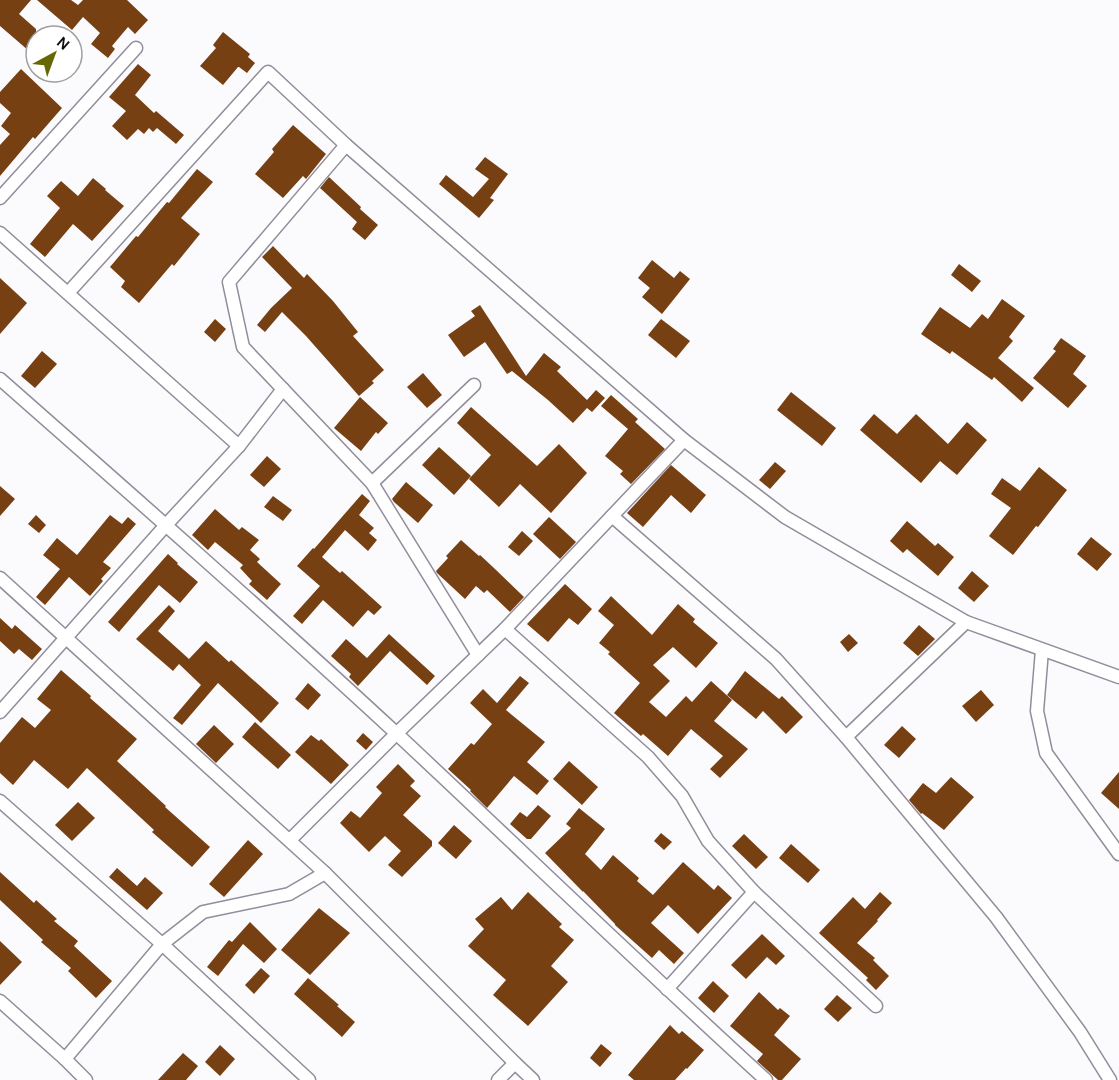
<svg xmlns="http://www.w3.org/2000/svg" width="1119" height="1080" font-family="Karla,sans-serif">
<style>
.building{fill:#764013}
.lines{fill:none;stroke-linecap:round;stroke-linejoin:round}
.minor-casing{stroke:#918d9b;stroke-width:15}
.minor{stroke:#fff;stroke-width:12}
</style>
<rect width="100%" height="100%" fill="#fbfafd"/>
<g class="building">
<polygon points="0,0 31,0 19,14 36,29 36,57 0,26"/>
<polygon points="37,0 71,0 78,5 83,0 127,0 148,20 135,34 128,27 112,46 115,49 108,58 91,44 100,33 83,17 72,30"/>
<polygon points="223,32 250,54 248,57 255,63 247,73 239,67 238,67 223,85 200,66 216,48 213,45"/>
<polygon points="138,64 151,75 135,95 154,113 156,111 184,135 176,144 157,128 153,132 149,128 144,134 138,129 127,140 112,126 126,111 109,97"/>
<polygon points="21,69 62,108 35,139 33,137 0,176 0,145 10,134 1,126 11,113 0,103 0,92"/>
<polygon points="293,125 326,154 306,179 303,176 283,198 255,174 274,152 272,149"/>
<polygon points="485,157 508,174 490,198 494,200 479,218 439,184 446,175 473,197 489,179 475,169"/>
<polygon points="197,169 213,182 181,218 200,234 174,266 172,264 139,303 121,287 125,281 110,267 136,236 138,237 167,202 169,203"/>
<polygon points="329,177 361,207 360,209 378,225 365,240 352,229 357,222 320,188"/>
<polygon points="93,178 106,189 105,190 124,206 92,241 73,224 45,257 30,244 60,208 47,196 61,181 78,196"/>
<polygon points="273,246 304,278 307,274 333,301 358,332 353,336 384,370 372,381 374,383 359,396 306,336 282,312 265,332 257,325 271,308 292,288 262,257"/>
<polygon points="652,260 674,278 680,271 690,279 662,314 642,297 650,288 638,278"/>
<polygon points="959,264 981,281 972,292 951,275"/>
<polygon points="0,278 27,303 0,334"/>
<polygon points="1002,299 1025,316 1009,337 1013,341 998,358 1034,388 1022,402 994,377 992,380 952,351 950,354 921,334 940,307 970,328 982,314 988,319"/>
<polygon points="480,305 526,376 544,353 561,367 557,371 587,400 596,390 605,398 592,412 587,408 573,423 548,400 512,371 507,374 485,342 464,357 448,335 475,316 471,311"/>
<polygon points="215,319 226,329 215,342 204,332"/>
<polygon points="661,319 690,341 676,358 648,335"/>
<polygon points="1061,338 1086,356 1073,374 1087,386 1068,408 1033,378 1056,351 1053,349"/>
<polygon points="42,351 57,364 35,388 21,376"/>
<polygon points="423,373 442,395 427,408 407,387"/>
<polygon points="791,392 836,428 822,446 777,410"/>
<polygon points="611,395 638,419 635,422 665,449 631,484 620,474 623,471 605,456 628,429 601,406"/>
<polygon points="360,397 388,423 378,434 376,432 361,451 334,428"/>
<polygon points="471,407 537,466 559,444 587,473 551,513 520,484 499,507 469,479 491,455 457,423"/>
<polygon points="874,414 897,434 916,414 948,444 967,422 987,440 957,475 940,461 921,483 860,430"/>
<polygon points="439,447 471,476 454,495 422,465"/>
<polygon points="267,456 281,469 264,487 250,475"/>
<polygon points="775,462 786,471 770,489 759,480"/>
<polygon points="671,465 706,495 691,513 671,495 643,527 627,513"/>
<polygon points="1039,467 1067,490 1038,527 1036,526 1013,555 989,536 1011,508 991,494 1002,478 1020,491"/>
<polygon points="406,482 433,505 418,523 394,502 392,499"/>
<polygon points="0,486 15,499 0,516"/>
<polygon points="362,494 370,501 359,515 374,528 369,533 377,540 368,551 345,530 322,557 340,573 342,571 382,607 374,615 368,610 353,627 323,600 302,624 293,616 320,586 297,566 313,548 314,549"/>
<polygon points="273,496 292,510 283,521 264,507"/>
<polygon points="215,509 239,530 242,527 259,540 250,550 260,559 257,562 281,584 267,600 249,584 252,581 240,568 243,565 215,542 208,550 192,535"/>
<polygon points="36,515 46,525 39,533 28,524"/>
<polygon points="110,515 122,524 128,517 136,524 103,562 111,568 101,579 103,581 90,596 69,577 45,605 36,597 60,569 43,555 57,538 77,555"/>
<polygon points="549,517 576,542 560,559 533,534"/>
<polygon points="907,521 935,546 938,543 954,557 938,576 907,549 903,553 890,541"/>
<polygon points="522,531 533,541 519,556 508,547"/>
<polygon points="1091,537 1112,554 1097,571 1077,554"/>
<polygon points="461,540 479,556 480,555 495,569 524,597 510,612 487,590 484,593 476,586 465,599 437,573 436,571 448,558 446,556"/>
<polygon points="168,554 178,563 177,564 198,582 180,603 159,585 119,632 108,622"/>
<polygon points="972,571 989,586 974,602 958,588"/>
<polygon points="565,584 592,609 578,625 569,618 548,642 527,624"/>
<polygon points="611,596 652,635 678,604 695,619 693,622 718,643 696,668 673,647 653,665 670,681 649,702 666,717 686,696 692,702 711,681 732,700 714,721 748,749 720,778 710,769 723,756 691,729 668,756 643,734 641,736 614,713 640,683 608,654 610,652 599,643 614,625 598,611"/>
<polygon points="169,605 175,611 158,631 189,659 206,641 229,662 231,660 279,703 261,723 218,683 182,725 173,718 201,685 179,664 173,671 136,639"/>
<polygon points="0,618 12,629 15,625 42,649 32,660 19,649 14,654 0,641"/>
<polygon points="919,625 935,639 918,656 903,643"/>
<polygon points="389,634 435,676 427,685 390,651 358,686 349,677 351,674 331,656 346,639 367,658"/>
<polygon points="849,634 858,643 848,652 840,642"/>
<polygon points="61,670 91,696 90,698 137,739 117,761 166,806 165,807 210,847 192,867 152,832 154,830 87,768 68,789 34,760 13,785 0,773 0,743 22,717 35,728 51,710 37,699"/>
<polygon points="745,671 779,699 782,696 803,717 786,734 763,711 756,719 727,695"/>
<polygon points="520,676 529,683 506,710 545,742 527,762 549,781 537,795 514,776 487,808 470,791 471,790 448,769 471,743 474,745 492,724 470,703 483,689 497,703"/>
<polygon points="308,683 321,695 308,710 295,699"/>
<polygon points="981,690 994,705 976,722 962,706"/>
<polygon points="255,722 291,755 278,769 242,737"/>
<polygon points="214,725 234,744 216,763 196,744"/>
<polygon points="902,726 916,739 899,758 884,745"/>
<polygon points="363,733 373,742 366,750 356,741"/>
<polygon points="311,735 319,741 321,739 349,765 331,784 295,752"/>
<polygon points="569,761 598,787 582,805 553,779"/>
<polygon points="398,764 415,781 410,786 421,796 403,815 432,841 432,846 402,877 388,865 401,851 385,836 369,852 340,823 351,811 360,818 382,793 376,787"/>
<polygon points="1119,772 1119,809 1101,793"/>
<polygon points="951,777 974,797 944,830 922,813 921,814 909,800 923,783 936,793"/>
<polygon points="78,802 95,818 72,841 55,825"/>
<polygon points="538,805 551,816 531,839 527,839 510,824 520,812 527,817"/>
<polygon points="579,808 605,829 585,854 601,870 613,855 639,878 637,881 653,895 683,862 714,890 718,885 732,898 698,934 668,905 651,923 684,953 674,964 659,950 652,958 615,925 615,924 583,891 583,892 545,853 571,828 566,824"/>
<polygon points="454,825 472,841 456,859 438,843"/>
<polygon points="661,833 672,842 664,850 654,841"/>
<polygon points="744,834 768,857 756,869 732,846"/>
<polygon points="248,840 263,854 224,897 209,884"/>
<polygon points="791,844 820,870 808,883 779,858"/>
<polygon points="117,868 137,886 145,877 163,893 147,910 109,877"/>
<polygon points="0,872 34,903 36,900 57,919 54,921 78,941 74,946 112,981 96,998 68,971 71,968 41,942 43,940 0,900"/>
<polygon points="528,892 562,924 559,927 574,940 551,966 568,982 528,1026 493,995 506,980 468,946 484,929 475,919 501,897 512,910"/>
<polygon points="880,892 892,903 877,920 878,921 857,943 875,958 873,960 889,976 876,990 866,980 868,978 819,933 853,897 865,909"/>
<polygon points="319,908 350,933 310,975 281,950"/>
<polygon points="250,922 277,949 264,963 243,944 218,976 207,967 229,940 232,942"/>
<polygon points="762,934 785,956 776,965 767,957 746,979 731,965"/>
<polygon points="0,941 22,962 0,985"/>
<polygon points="261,968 270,976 254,994 245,985"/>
<polygon points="308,978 339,1005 337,1006 355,1022 342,1037 294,994"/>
<polygon points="713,981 729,996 714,1013 698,998"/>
<polygon points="759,992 778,1010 780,1008 790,1016 774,1035 801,1059 782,1080 778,1080 757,1061 763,1054 730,1026"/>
<polygon points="837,995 852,1008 838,1022 824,1009"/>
<polygon points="670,1025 679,1034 682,1031 704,1050 687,1069 686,1068 675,1080 634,1080 628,1075"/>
<polygon points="601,1044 612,1053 600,1067 590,1058"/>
<polygon points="220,1045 235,1059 220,1076 205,1062"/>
<polygon points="183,1053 198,1066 186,1080 158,1080"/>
</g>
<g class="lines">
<g class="minor-casing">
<g id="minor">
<polyline points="346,145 229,282 243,347 372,483 478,655"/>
<polyline points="0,198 136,48"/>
<polyline points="0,233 239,446"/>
<polyline points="68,293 268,72 346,145 684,440 785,517 966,622 1119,677"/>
<path d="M0 379C133 496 266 613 397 734 520 849 641 966 766 1080"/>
<polyline points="372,483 474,385"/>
<polyline points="612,516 776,659 846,737 996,917 1080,1032 1110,1080"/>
<polyline points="0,578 325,873 515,1063 533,1080"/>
<polyline points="505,629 648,757 682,796 708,841 754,892 876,1006"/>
<polyline points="1042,650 1037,711 1046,753 1119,854"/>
<polyline points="0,712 166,525 239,446 283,389"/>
<polyline points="846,737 966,622"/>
<polyline points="0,801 162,944 309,1080"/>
<polyline points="290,840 396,734 505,629 684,440"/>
<polyline points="667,989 754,892"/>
<polyline points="0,1001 65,1059 86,1080"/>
<polyline points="65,1059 162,944 203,912 289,894 325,873"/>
<polyline points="498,1080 515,1063"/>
</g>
</g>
<use href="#minor" class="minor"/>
</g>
<g transform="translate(54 54) rotate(41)"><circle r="28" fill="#ffffff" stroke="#9f9fa1" stroke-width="1.5"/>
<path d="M0-4.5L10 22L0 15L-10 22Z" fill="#666805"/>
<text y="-9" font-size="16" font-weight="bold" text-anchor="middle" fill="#0f0e13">N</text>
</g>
</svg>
